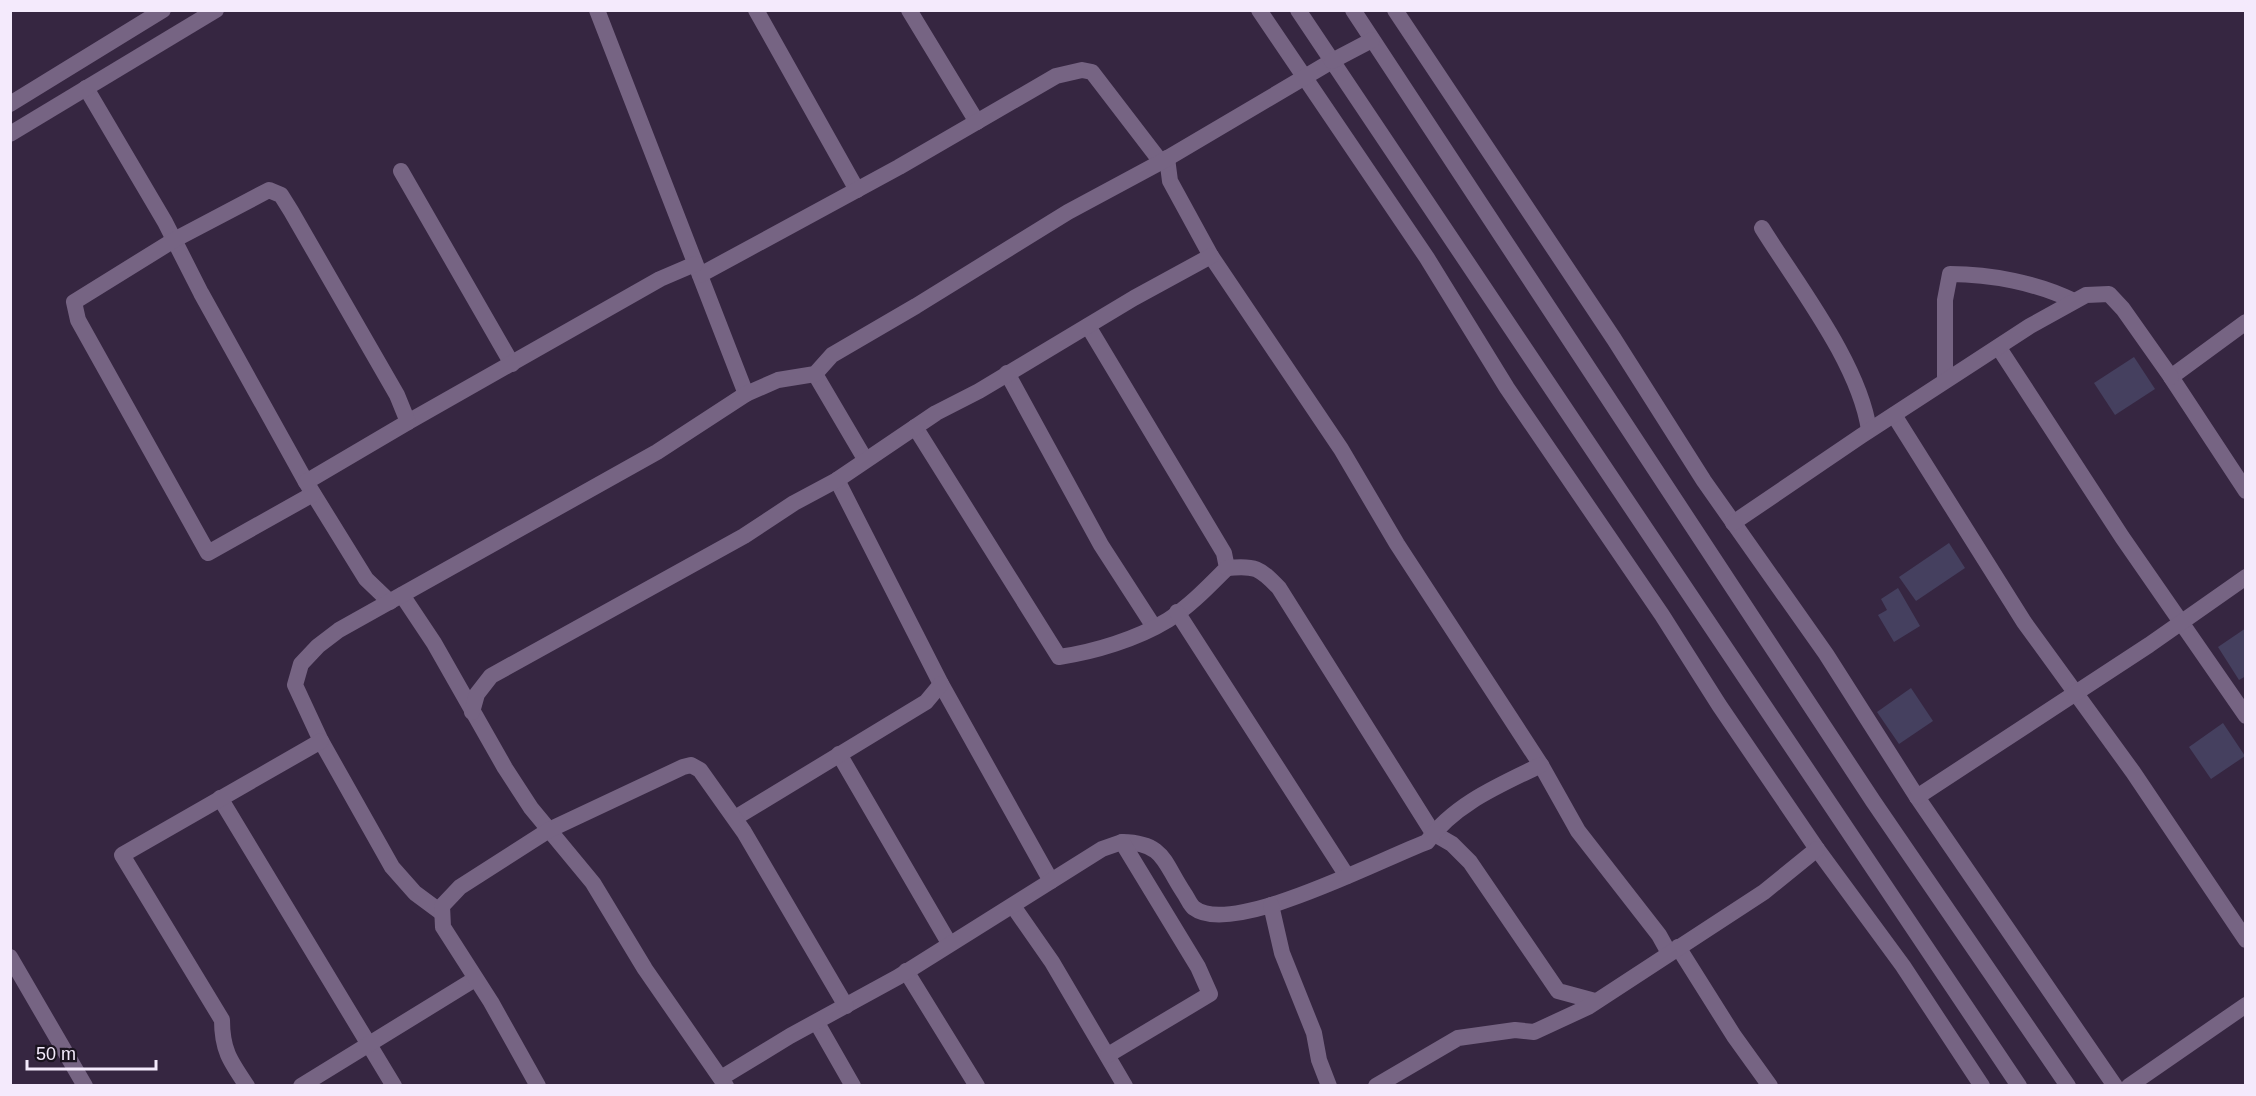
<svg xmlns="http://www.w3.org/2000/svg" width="2256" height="1096" font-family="Helvetica,sans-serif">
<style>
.building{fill:#45405f}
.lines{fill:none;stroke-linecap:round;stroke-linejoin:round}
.minor{stroke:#766483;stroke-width:16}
.tertiary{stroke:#766483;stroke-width:16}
</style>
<rect width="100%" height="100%" fill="#362641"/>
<g class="building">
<polygon points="2134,357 2155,389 2115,415 2094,383"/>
<polygon points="1949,543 1965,568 1916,601 1899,577"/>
<polygon points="1898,588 1920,626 1894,642 1878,615 1887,610 1881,599"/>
<polygon points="2246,628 2246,676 2239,680 2218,647"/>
<polygon points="1911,688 1933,721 1899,744 1877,712"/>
<polygon points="2223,723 2245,756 2211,779 2189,747"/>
</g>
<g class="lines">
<g class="minor">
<polyline points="597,10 746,394"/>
<polyline points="756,10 857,190"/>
<polyline points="909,10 977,122"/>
<polyline points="1259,10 1427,258 1507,388 1662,615 1719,705 1817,849 1903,966 1982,1086"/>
<polyline points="1395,10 1614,339 1704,481 1826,654 1917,797 2115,1086"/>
<polyline points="86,88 165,222 201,293 306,482 366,579 390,602"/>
<polyline points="1167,158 1170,181 1211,256 1341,449 1397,544 1541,765 1578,831 1659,935 1669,953"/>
<polyline points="401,171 512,364"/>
<path d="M1762 228C1798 286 1859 363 1869 430"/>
<polyline points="700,275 899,167 1056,76 1082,70 1092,72 1161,162"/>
<polyline points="2246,322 2171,377 2246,491"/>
<polyline points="1999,348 2122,537 2246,716"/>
<polyline points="1007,373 1101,545 1154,627"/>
<polyline points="815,374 865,459"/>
<path d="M1945 380V300L1950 274C1991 274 2037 283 2074 301"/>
<polyline points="1894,415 2024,622 2133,772 2246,940"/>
<polyline points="408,422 660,279 695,264"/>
<path d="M915 427 1059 657C1094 652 1137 639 1168 620 1190 606 1209 586 1227 568L1224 553 1088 326"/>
<polyline points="837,480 941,684 1051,881"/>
<polyline points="306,482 408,422 397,395 291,211 281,195 269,190 174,240 74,302 78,320 208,553 313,494"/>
<polyline points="1733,523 1861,436 2030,326 2086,295 2109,294 2123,309 2171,377"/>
<path d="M1227 568C1255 565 1260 568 1279 588L1433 833 1452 844 1470 862 1558 991 1595 1001"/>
<polyline points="402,595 434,643 505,768 531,808 593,883 645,969 726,1086"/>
<polyline points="1177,612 1347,876"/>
<polyline points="472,712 477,694 491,676 744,536 794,503 837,480 936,413 979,391 1134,298 1211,256"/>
<polyline points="839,754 949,943"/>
<polyline points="1917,797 2149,645 2246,577"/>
<polyline points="220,798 394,1086"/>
<polyline points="735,818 926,702 941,684"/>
<path d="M1122 842C1165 843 1163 862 1184 893 1187 897 1190 905 1194 908 1232 938 1383 858 1427 842 1454 804 1500 785 1541 765"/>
<polyline points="1271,905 1282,953 1314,1033 1319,1060 1329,1086"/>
<polyline points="1013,906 1052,962 1125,1086"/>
<polyline points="442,913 415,893 392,867 321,741 295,685 301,664 318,646 339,630 657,452 746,394 778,380 815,374 832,355 916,306 1068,212 1161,162 1332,61"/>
<polyline points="1678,947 1734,1036 1770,1086"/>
<polyline points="10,957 85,1086"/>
<polyline points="906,971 977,1086"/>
<polyline points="817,1023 853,1086"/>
<polyline points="721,1078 790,1036 898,977 1102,849 1122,842 1198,967 1210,994 1108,1055"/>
<path d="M247 1086C230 1061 222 1050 222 1020L122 855 321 741"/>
<polyline points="301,1086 475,979"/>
<polyline points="538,1086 491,1002 443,927 442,906 460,887 549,830 683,767 691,765 700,770 744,832 846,1006"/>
<polyline points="1376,1086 1458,1038 1515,1030 1534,1032 1588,1007 1764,892 1817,849"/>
<polyline points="2129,1086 2246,1005"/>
</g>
<g class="tertiary">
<polyline points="1298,10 2019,1086"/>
<polyline points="1353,10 1873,801 2068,1086"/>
<polyline points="1332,61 1372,40"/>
<polyline points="10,104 163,10"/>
<polyline points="10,134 216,10"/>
</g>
</g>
<rect width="2256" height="1096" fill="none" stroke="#f4eafc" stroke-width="24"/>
<path d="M27 1060v9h129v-9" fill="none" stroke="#f4eafc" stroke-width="3"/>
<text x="36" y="1060" font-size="18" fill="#f4eafc" stroke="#1a131f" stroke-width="4.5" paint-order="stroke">50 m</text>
</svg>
